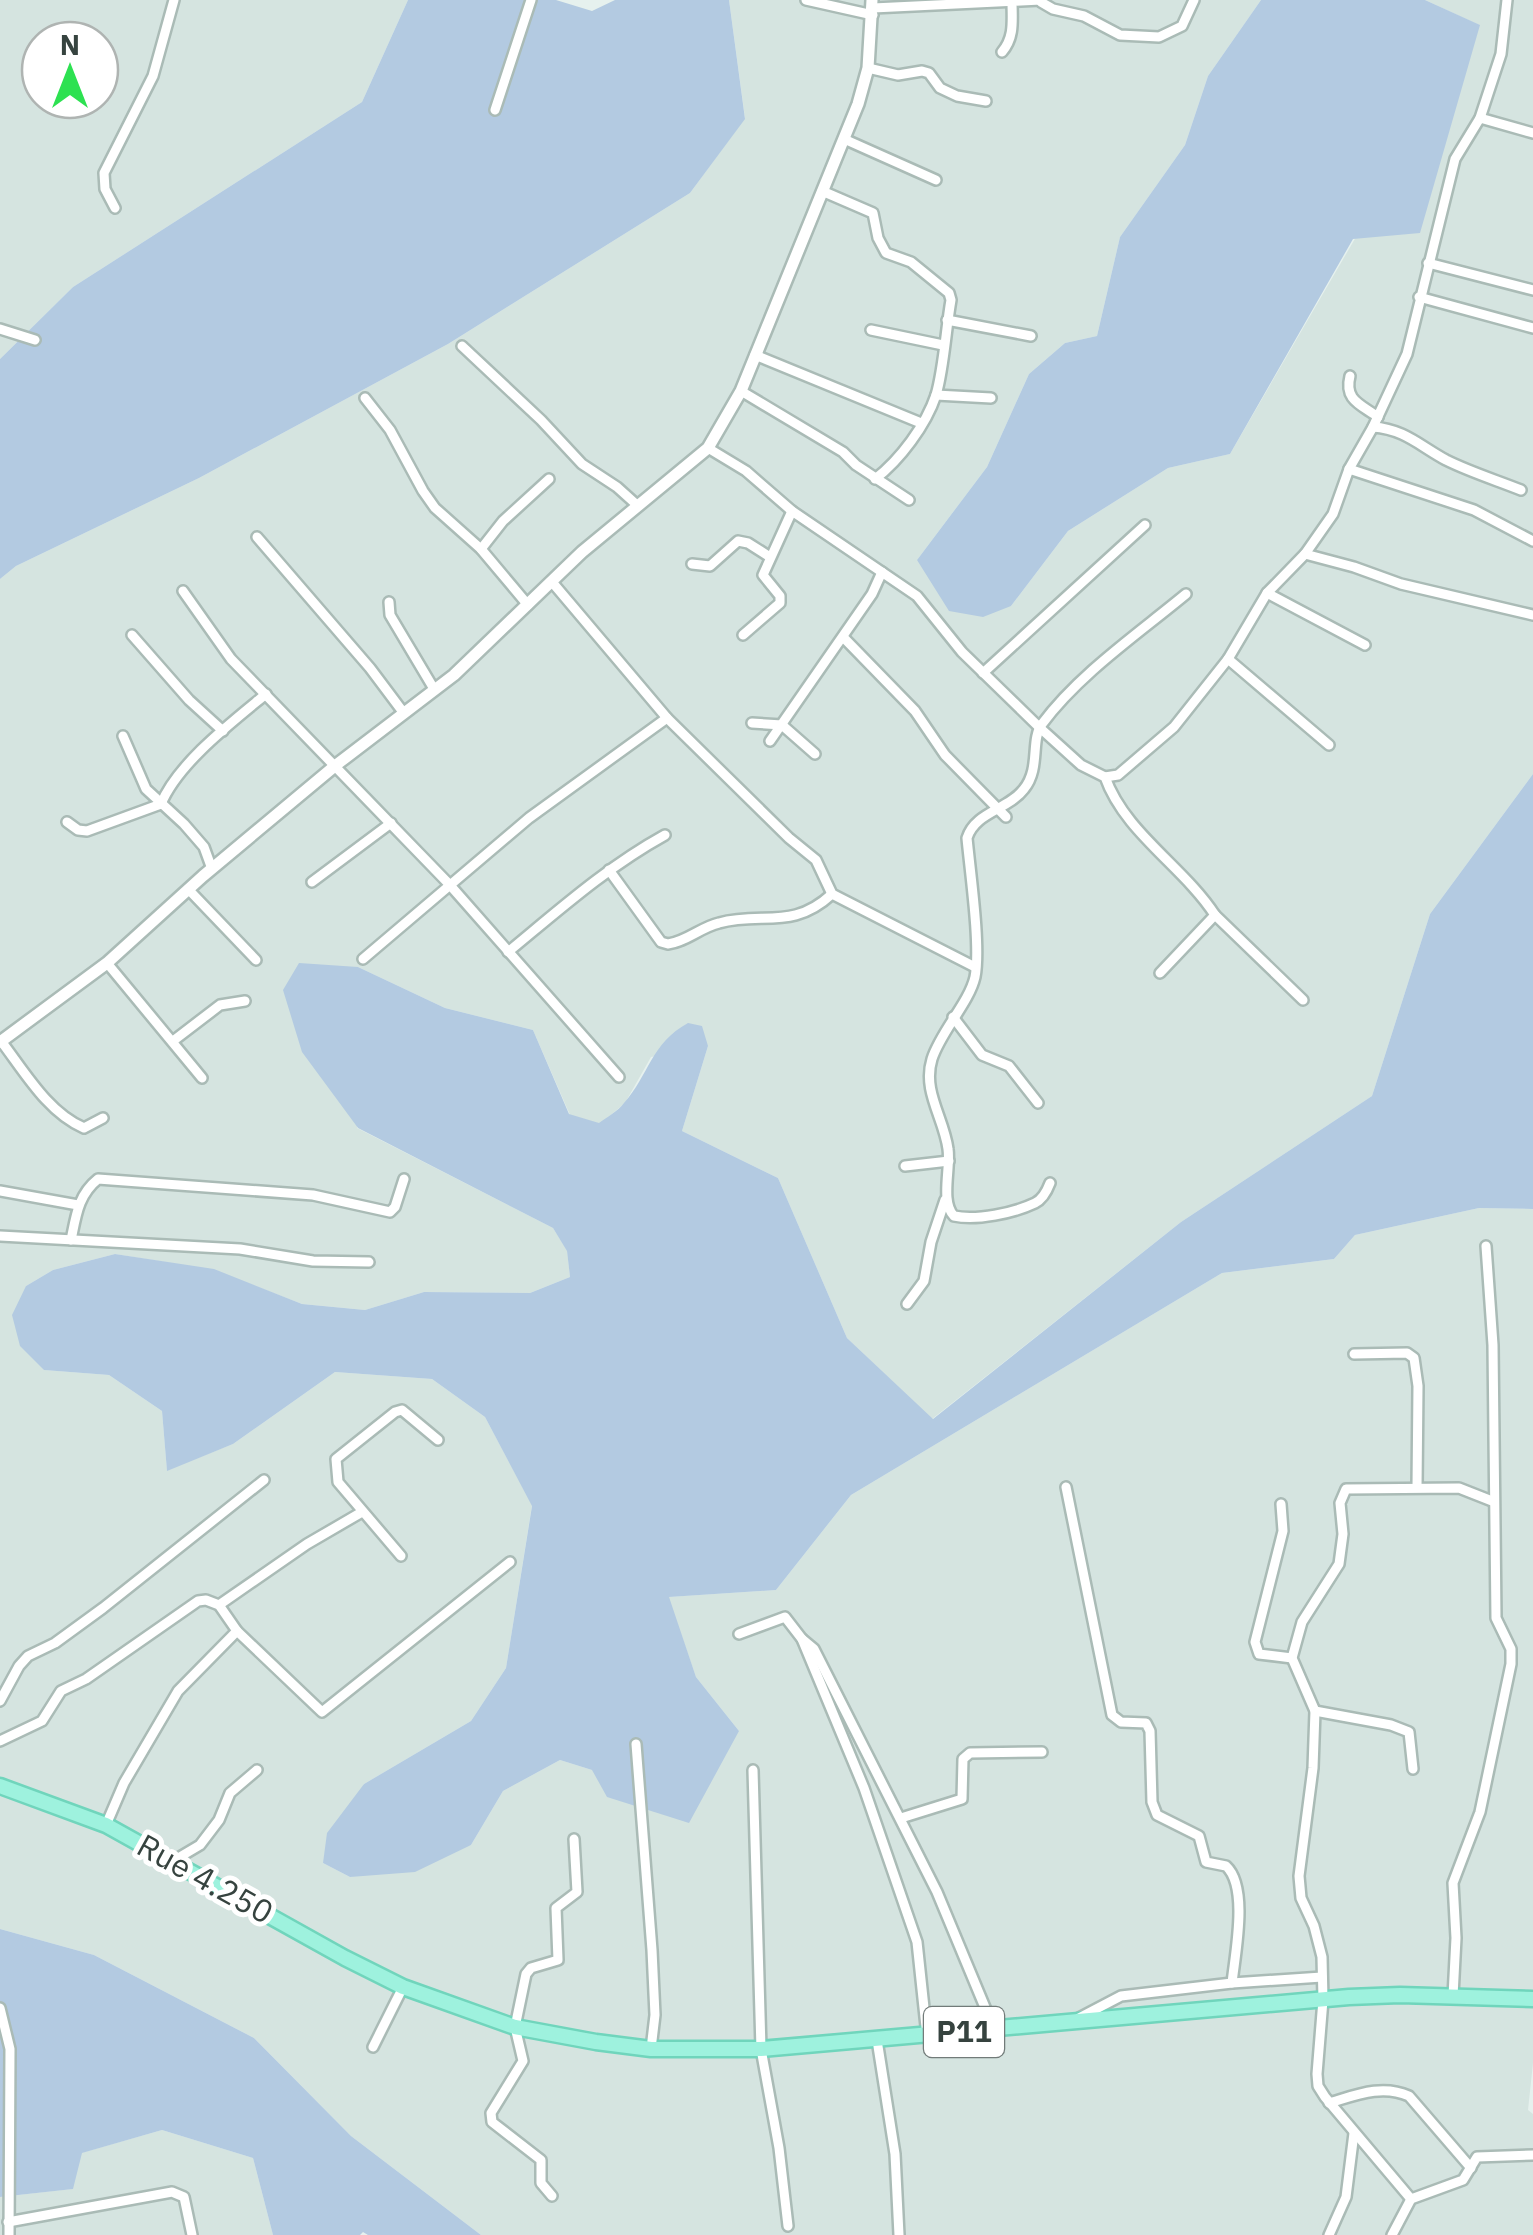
<svg xmlns="http://www.w3.org/2000/svg" width="1533" height="2235" font-family="'IBM Plex Sans',sans-serif">
<style>
.residential{fill:#d5e4e0;fill-rule:evenodd}
.green{fill:#b3cae1}
.lines{fill:none;stroke-linecap:round;stroke-linejoin:round}
.minor-casing{stroke:#aabbb6;stroke-width:14}
.tertiary-casing{stroke:#aabbb6;stroke-width:16}
.primary-casing{stroke:#70d5bc;stroke-width:19}
.minor{stroke:#fff;stroke-width:9}
.tertiary{stroke:#fff;stroke-width:11}
.primary{stroke:#9ef2de;stroke-width:14}
.labels{text-anchor:middle;stroke-width:10;stroke-linejoin:round;paint-order:stroke}
.shield{fill:#fff;stroke:#727b79;stroke-width:2.5}
.shield-label{font-size:30px;font-weight:bold;fill:#36433f}
.street-label{font-size:32px;fill:#36433f;stroke:#fff}
</style>
<rect width="100%" height="100%" fill="#e6f1ee"/>
<g class="residential">
<path d="M0 0H408L362 102 73 287 0 359ZM40 40H100V100H40Z"/>
<polygon points="729,0 1261,0 1208,76 1185,145 1120,237 1097,336 1065,343 1029,374 987,467 917,560 1011,606 1068,531 1168,468 1230,454 1479,25 1425,0 1533,0 1533,774 1430,914 1372,1096 1181,1222 932,1419 847,1338 778,1178 682,1131 708,1046 651,1057 625,1103 600,1124 570,1115 533,1030 445,1008 358,967 357,1128 553,1228 567,1250 570,1277 530,1293 424,1292 365,1310 302,1304 214,1270 115,1254 53,1270 26,1286 44,1370 109,1375 162,1411 167,1470 233,1444 335,1372 432,1379 485,1417 532,1505 506,1668 471,1721 364,1784 323,1863 350,1877 471,1845 503,1791 560,1760 592,1770 739,1731 696,1677 668,1597 776,1590 851,1495 1222,1273 1334,1259 1355,1235 1479,1208 1533,1209 1533,2063 1528,2110 1533,2114 1533,2235 481,2235 351,2136 254,2038 94,1955 0,1929 0,579 16,566 199,478 448,344 690,193 745,118"/>
<polygon points="162,2130 253,2158 273,2235 0,2235 0,2197 72,2189 81,2153"/>
</g>
<g class="green">
<polygon points="408,0 556,0 592,11 615,0 729,0 745,119 690,193 448,344 199,478 16,566 0,579 0,359 73,287 362,102"/>
<polygon points="1261,0 1425,0 1480,25 1420,233 1353,239 1230,454 1168,468 1068,531 1011,606 983,617 949,611 917,560 987,467 1029,374 1065,343 1097,336 1120,237 1185,145 1208,76"/>
<path d="M1533 774V1209L1479 1208 1355 1235 1334 1259 1222 1273 851 1495 776 1590 669 1597 696 1677 739 1731 689 1823 607 1797 592 1770 560 1760 503 1791 471 1845 415 1872 350 1877 323 1863 327 1833 364 1784 471 1721 506 1668 532 1506 485 1417 432 1379 335 1372 233 1444 167 1471 162 1411 109 1375 44 1370 20 1346 12 1315 26 1286 53 1270 115 1254 214 1269 302 1304 365 1310 424 1292 530 1293 570 1277 567 1251 553 1228 358 1128 302 1052 283 990 299 963 358 967 445 1008 533 1030 569 1114 599 1123C607 1117 618 1111 624 1103 649 1075 651 1043 688 1023L702 1026 708 1046 682 1131 778 1178 847 1338 933 1419 1181 1222 1372 1096 1430 914Z"/>
<polygon points="0,1929 94,1955 254,2038 351,2136 481,2235 368,2235 363,2232 360,2235 273,2235 253,2158 162,2130 82,2153 73,2189 0,2197"/>
</g>
<g class="lines">
<g class="minor-casing">
<g id="minor">
<polyline points="806,0 873,15"/>
<polyline points="1041,2 1053,9 1084,16 1120,35 1159,37 1182,26 1194,0"/>
<polyline points="873,8 1041,0"/>
<path d="M1002 52C1015 37 1012 20 1012 1"/>
<polyline points="868,68 898,75 922,71 929,73 940,88 957,96 986,101"/>
<polyline points="495,110 531,0"/>
<polyline points="1480,118 1533,133"/>
<polyline points="844,139 936,180"/>
<path d="M822 191 873 213 878 238 886 253 911 262 949 293 951 300C946 328 944 368 936 395 926 425 900 460 875 479"/>
<polyline points="115,208 105,189 104,173 153,76 174,0"/>
<polyline points="1428,263 1533,290"/>
<polyline points="1419,297 1533,328"/>
<polyline points="947,320 1031,336"/>
<polyline points="0,329 35,340"/>
<polyline points="871,330 943,345"/>
<polyline points="462,346 541,420 582,464 617,487 637,505"/>
<polyline points="755,355 921,423"/>
<path d="M1350 376C1344 400 1360 404 1378 417"/>
<polyline points="741,391 843,452 856,465 909,500"/>
<polyline points="936,395 991,398"/>
<polyline points="365,398 390,430 423,491 435,508 481,549 528,605"/>
<path d="M1373 427C1404 429 1420 446 1446 460 1470 472 1496 480 1521 490"/>
<path d="M708 448 746 471 792 511 917 596 962 652 1039 727 1081 765 1105 777C1125 833 1183 866 1215 915L1160 973"/>
<polyline points="1349,469 1474,510 1533,541"/>
<polyline points="257,537 370,668 403,712"/>
<polyline points="481,549 503,521 549,479"/>
<polyline points="1305,554 1354,567 1401,584 1533,615"/>
<polyline points="692,564 710,566 738,541 748,543 770,557"/>
<polyline points="552,582 667,718 789,838 816,860 832,894 975,967"/>
<polyline points="183,591 231,659 449,884 619,1077"/>
<polyline points="1267,593 1365,645"/>
<polyline points="389,602 390,615 434,689"/>
<polyline points="132,635 189,700 223,731"/>
<polyline points="743,635 780,603 780,596 763,575 792,511"/>
<polyline points="843,637 915,711 945,755 1006,817"/>
<polyline points="1228,659 1329,745"/>
<polyline points="983,673 1145,525"/>
<polyline points="752,723 782,725 815,754"/>
<polyline points="123,736 146,789 184,824 204,847 212,869"/>
<polyline points="770,741 872,594 882,572"/>
<polyline points="1105,777 1118,775 1174,727 1228,659 1267,593 1305,554 1333,514 1349,469 1373,427 1407,354 1455,159 1480,118 1501,54 1507,0"/>
<path d="M67 822 78 830 87 831 161 804C178 763 232 722 266 694"/>
<path d="M609 870 661 942 668 944C686 942 701 927 719 923 762 911 792 931 832 894"/>
<polyline points="312,882 391,823"/>
<polyline points="188,889 256,960"/>
<polyline points="1215,915 1303,1000"/>
<path d="M508 952C559 910 607 867 665 835"/>
<polyline points="363,959 529,818 667,718"/>
<polyline points="107,963 202,1078"/>
<polyline points="953,1017 982,1055 1009,1066 1038,1103"/>
<path d="M1 1041C24 1071 48 1113 84 1128L103 1118"/>
<polyline points="173,1041 220,1005 245,1001"/>
<polyline points="905,1166 949,1161"/>
<path d="M1050 1183C1047 1191 1043 1199 1035 1203 1014 1213 976 1221 954 1216 940 1202 951 1168 948 1149 944 1118 922 1091 932 1059 941 1031 969 1003 975 977 981 946 970 871 967 838 975 812 1008 810 1024 789 1041 768 1030 740 1042 724 1079 674 1139 633 1186 594"/>
<polyline points="0,1191 78,1205"/>
<polyline points="0,1236 240,1249 313,1261 369,1262"/>
<path d="M71 1240C76 1216 78 1195 98 1179L313 1195 390 1212 395 1207 404 1179"/>
<polyline points="907,1304 924,1281 931,1242 945,1200"/>
<polyline points="1354,1354 1407,1353 1414,1358 1418,1386 1417,1487"/>
<path d="M1066 1487 1112 1715 1121 1722 1146 1723 1150 1731 1152 1802 1157 1815 1199 1836 1206 1862 1226 1866C1249 1887 1235 1954 1232 1983"/>
<polyline points="1281,1504 1283,1531 1255,1642 1259,1654 1292,1658"/>
<polyline points="401,1556 338,1482 336,1459 395,1412 402,1410 438,1440"/>
<polyline points="219,1605 307,1544 362,1512"/>
<polyline points="739,1634 785,1617 802,1639 864,1788 917,1942 927,2036"/>
<polyline points="802,1639 814,1649 937,1892 994,2029"/>
<polyline points="0,1701 19,1666 28,1656 55,1643 103,1608 264,1480"/>
<polyline points="1315,1711 1391,1725 1409,1732 1413,1769"/>
<polyline points="0,1741 42,1721 61,1691 86,1679 198,1601 206,1600 219,1605 237,1631 322,1712 510,1562"/>
<polyline points="636,1744 652,1950 655,2015 651,2049"/>
<polyline points="753,1770 761,2049 779,2148 788,2226"/>
<polyline points="901,1818 962,1799 963,1759 970,1753 1042,1752"/>
<polyline points="106,1825 124,1783 178,1691 237,1631"/>
<polyline points="173,1861 200,1845 219,1820 230,1793 257,1770"/>
<polyline points="1453,1996 1456,1938 1453,1883 1480,1812 1511,1664 1511,1649 1496,1618 1493,1345 1486,1246"/>
<polyline points="0,2008 10,2049 9,2235"/>
<polyline points="1079,2018 1121,1996 1232,1983 1322,1977"/>
<polyline points="877,2040 895,2154 899,2235"/>
<polyline points="373,2047 403,1987"/>
<path d="M1329 2103C1356 2095 1382 2084 1409 2096L1471 2168"/>
<polyline points="552,2196 541,2183 541,2160 492,2122 491,2113 523,2061 515,2027 526,1974 531,1968 558,1960 556,1908 577,1892 574,1839"/>
<polyline points="1411,2199 1325,2097 1318,2086 1317,2074 1323,2000 1322,1957 1314,1926 1301,1898 1299,1876 1313,1768 1315,1711 1292,1658 1302,1622 1339,1564 1343,1534 1340,1503 1346,1489 1459,1488 1492,1501"/>
<polyline points="8,2222 172,2192 184,2197 192,2235"/>
<polyline points="1329,2235 1346,2197 1354,2133"/>
<polyline points="1392,2235 1411,2199 1463,2180 1477,2157 1533,2155"/>
</g>
</g>
<g class="tertiary-casing">
<polyline id="tertiary" points="0,1042 107,963 203,876 336,765 454,675 582,552 708,448 741,391 858,104 868,68 872,0"/>
</g>
<g class="primary-casing">
<polyline id="primary" points="0,1786 106,1825 345,1958 403,1987 515,2027 596,2042 651,2049 761,2049 1349,1997 1400,1995 1533,1999"/>
</g>
<use href="#minor" class="minor"/>
<use href="#tertiary" class="tertiary"/>
<use href="#primary" class="primary"/>
</g>
<g class="labels">
<rect class="shield" x="924" y="2007" width="80" height="50" rx="8"/>
<g class="shield-label">
<text x="964" y="2042">P11</text>
</g>
<g class="street-label">
<text transform="translate(205 1879) rotate(29)" y="11">Rue 4.250</text>
</g>
</g>
<g transform="translate(70 70)"><circle r="48" fill="#ffffff" stroke="#afb4b2" stroke-width="2.5"/>
<path d="M0-8L18 38L0 25L-18 38Z" fill="#2de151"/>
<text y="-15" font-size="28" font-weight="bold" text-anchor="middle" fill="#36433f">N</text>
</g>
</svg>
